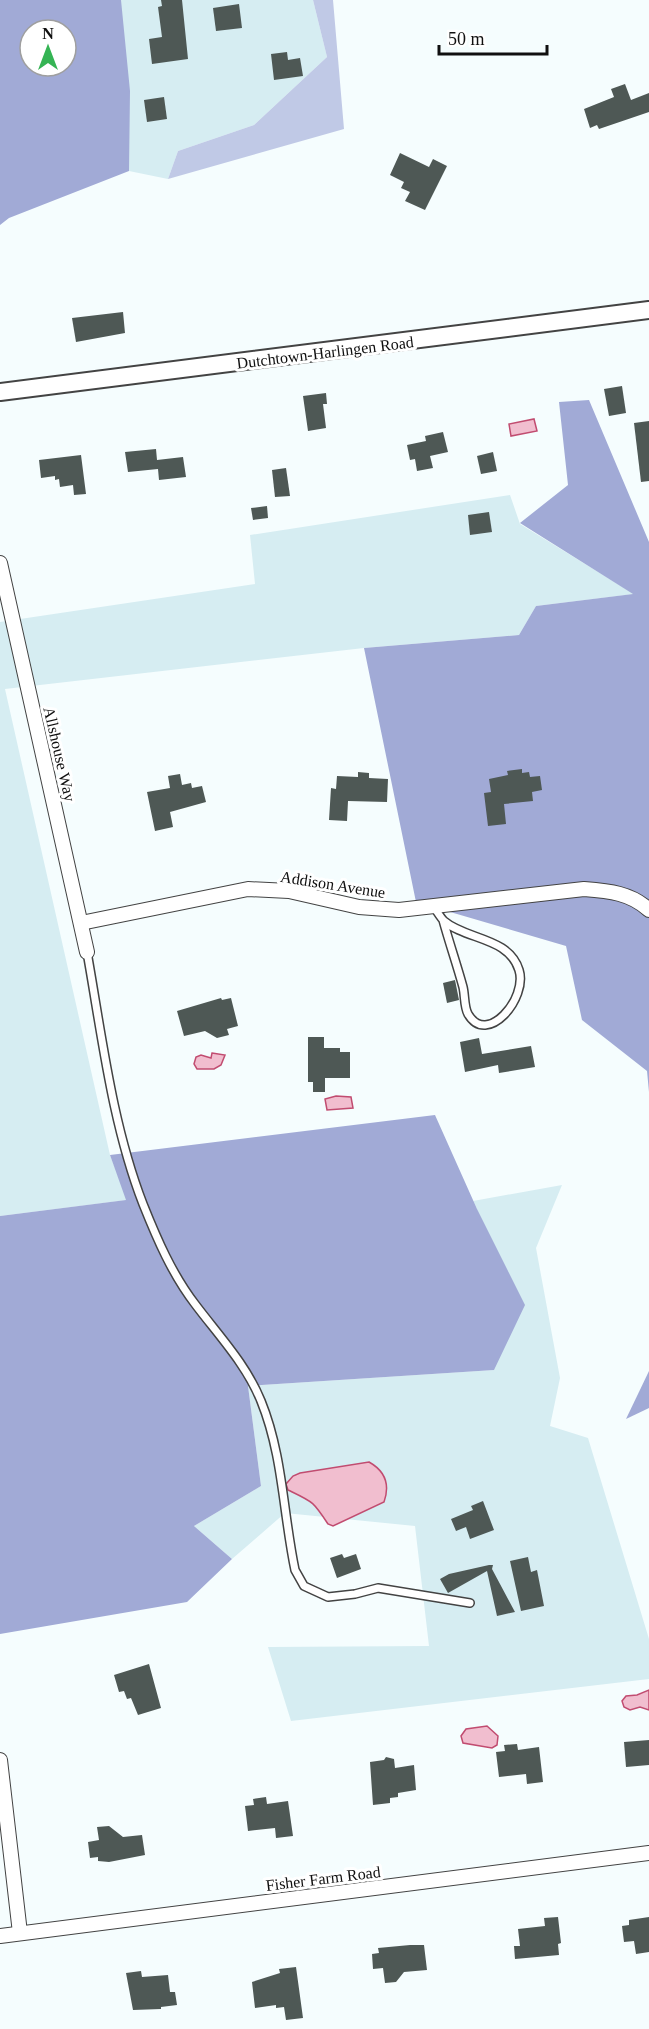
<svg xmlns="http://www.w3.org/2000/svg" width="649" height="2029" font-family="Georgia,serif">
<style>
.farmland{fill:#d6edf2}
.green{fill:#c0c9e6}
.forest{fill:#a1aad6;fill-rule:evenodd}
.water{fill:#f1becf;stroke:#c14c70;stroke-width:1.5}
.building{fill:#4e5855}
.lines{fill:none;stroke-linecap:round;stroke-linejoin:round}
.service-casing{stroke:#434343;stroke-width:10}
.minor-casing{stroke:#434343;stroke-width:16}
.tertiary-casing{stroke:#434343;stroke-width:20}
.service{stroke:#fff;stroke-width:7}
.minor{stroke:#fff;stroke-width:14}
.tertiary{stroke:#fff;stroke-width:16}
.labels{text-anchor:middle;stroke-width:6;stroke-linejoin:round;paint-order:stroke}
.street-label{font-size:16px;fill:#101010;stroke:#fff}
</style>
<rect width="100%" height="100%" fill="#f5fdfe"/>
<g class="farmland">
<polygon points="120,0 313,0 327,57 254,125 178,151 168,179 129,171"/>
<polygon points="510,495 520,524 634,594 536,606 519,635 364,648 5,689 110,1155 127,1200 0,1216 0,622 255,584 250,535"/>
<polygon points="562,1185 536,1248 560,1378 550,1426 588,1438 649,1639 649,1679 291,1721 268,1647 429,1646 415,1526 285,1513 232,1559 194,1526 261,1486 248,1386 494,1370 477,1209 473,1201"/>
</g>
<polygon class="green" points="313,0 333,0 344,129 168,179 178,151 254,125 327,57"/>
<g class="forest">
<path d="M0 0H121L130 91 129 171 9 218 0 225ZM30 30H66V66H30Z"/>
<polygon points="589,400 649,542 649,1092 647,1071 582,1020 566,946 416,902 364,648 519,635 536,606 633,594 520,523 568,485 559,402"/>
<polygon points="435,1115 477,1209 525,1305 494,1370 248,1386 261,1486 194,1526 232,1559 187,1602 0,1634 0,1216 126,1200 110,1155"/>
<polygon points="649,1371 649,1408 626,1419"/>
</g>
<g class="water">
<polygon points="534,419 537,431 511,436 509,424"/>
<polygon points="212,1053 225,1055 221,1065 214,1069 197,1069 194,1064 196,1057 201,1055 211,1058"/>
<polygon points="336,1096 351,1097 353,1108 327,1110 325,1099"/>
<path d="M369 1462C385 1471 390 1485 384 1502L333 1526 328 1524C313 1501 313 1502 288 1490L286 1484 293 1476 300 1473Z"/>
<polygon points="649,1690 649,1710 640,1707 630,1710 624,1707 622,1701 626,1696 637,1695"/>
<polygon points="487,1726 498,1736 497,1745 492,1748 463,1743 461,1736 466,1729"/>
</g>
<g class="building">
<polygon points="161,0 182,0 188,59 152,64 149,39 162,37 158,7 162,6"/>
<polygon points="239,4 242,28 216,31 213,8"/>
<polygon points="287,52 288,60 300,58 303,76 274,80 271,54"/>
<polygon points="625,84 631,100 649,93 649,112 599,129 597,125 590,128 584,109 614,97 611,89"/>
<polygon points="164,97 167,119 147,122 144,100"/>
<polygon points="400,153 429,167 433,159 447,166 425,210 405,201 410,192 401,188 404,182 390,175"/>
<polygon points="123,312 125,333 76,342 72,318"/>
<polygon points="622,386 626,413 609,416 604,389"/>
<polygon points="326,393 327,404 323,404 326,428 308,431 303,396"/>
<polygon points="649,421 649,481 641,482 634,423"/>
<polygon points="443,432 448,452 430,456 433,468 417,471 415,459 410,460 407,445 426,441 425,436"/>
<polygon points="156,449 157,460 183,457 186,477 159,480 158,469 128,472 125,452"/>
<polygon points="493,452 497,471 481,474 477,456"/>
<polygon points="81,455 86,494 74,495 73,485 60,487 59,479 55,480 55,476 41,478 39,460"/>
<polygon points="286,468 290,496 275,497 272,470"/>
<polygon points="267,506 268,518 253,520 251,508"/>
<polygon points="489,512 492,532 470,535 468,515"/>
<polygon points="522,769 522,773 529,772 530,777 540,776 542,790 532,792 533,801 504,804 506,824 488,826 484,793 491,792 489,779 508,775 507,771"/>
<polygon points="358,772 369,773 369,778 388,779 387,802 348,801 347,821 329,820 331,788 336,789 337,776 358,777"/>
<polygon points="180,774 182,785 191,783 192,788 202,786 206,802 170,812 173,827 155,831 147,792 170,788 168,776"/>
<polygon points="455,980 459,1000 447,1003 443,983"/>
<polygon points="221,998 222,1000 231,998 238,1026 227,1029 229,1035 217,1038 205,1031 184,1036 177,1011"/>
<polygon points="308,1037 324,1037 324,1048 340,1048 340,1052 350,1052 350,1078 325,1078 325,1092 313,1092 313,1082 308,1082"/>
<polygon points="479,1038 482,1054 531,1046 535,1067 499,1073 498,1065 465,1072 460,1042"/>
<polygon points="483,1501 494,1530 470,1539 466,1527 456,1531 451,1519 473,1510 471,1506"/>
<polygon points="342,1554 344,1558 356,1554 361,1569 337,1578 330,1558"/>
<polygon points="528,1557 531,1572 537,1570 544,1606 521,1611 510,1561"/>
<polygon points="489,1565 493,1565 492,1569 515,1612 497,1616 487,1571 448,1593 440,1579 449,1574"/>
<polygon points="149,1664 161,1708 138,1715 131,1698 127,1699 124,1691 119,1692 114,1675"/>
<polygon points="649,1740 649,1765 626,1767 624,1742"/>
<polygon points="517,1744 518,1750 539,1747 543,1782 527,1784 526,1774 499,1777 496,1752 505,1751 504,1745"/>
<polygon points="386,1757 394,1759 395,1768 414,1765 416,1790 398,1793 398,1797 390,1798 390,1803 373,1805 370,1762 384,1760"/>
<polygon points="266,1797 267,1804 288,1801 293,1836 276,1838 275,1828 248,1831 245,1806 254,1805 253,1799"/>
<polygon points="109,1826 123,1837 142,1835 145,1855 109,1862 98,1861 98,1857 90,1858 88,1842 99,1840 97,1827"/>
<polygon points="558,1917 561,1943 558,1944 559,1955 515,1959 514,1946 520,1946 518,1929 545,1926 544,1918"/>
<polygon points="649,1917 649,1952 636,1954 634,1941 624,1942 622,1926 629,1925 629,1920"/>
<polygon points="410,1945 424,1945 427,1970 404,1972 396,1982 385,1983 383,1968 373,1969 372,1954 379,1953 378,1948"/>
<polygon points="296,1967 303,2018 286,2020 284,2007 276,2008 276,2005 255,2008 252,1982 280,1973 279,1969"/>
<polygon points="141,1971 142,1977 168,1975 170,1992 175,1992 177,2005 161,2007 161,2009 133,2010 126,1973"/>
</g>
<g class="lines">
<g class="service-casing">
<g id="service">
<path d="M433 906C437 911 440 917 444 921 466 940 509 937 519 970 528 998 487 1047 468 1014 464 1007 465 995 463 987 457 965 449 942 443 920"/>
<path d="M87 952C102 1036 112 1124 143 1204 157 1239 172 1274 195 1304 219 1336 246 1364 261 1401 283 1455 283 1513 295 1570L304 1586 328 1597 355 1594 378 1588 470 1603"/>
</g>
</g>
<g class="minor-casing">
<g id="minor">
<polyline points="0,563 87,952"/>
<path d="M81 923 248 889 289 891 359 907 399 910 584 889C609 891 631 893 649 910"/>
<polyline points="0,1760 20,1933"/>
<polyline points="0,1936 649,1853"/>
</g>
</g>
<g class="tertiary-casing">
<polyline id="tertiary" points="0,392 649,310"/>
</g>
<use href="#service" class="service"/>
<use href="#minor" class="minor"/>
<use href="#tertiary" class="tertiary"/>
</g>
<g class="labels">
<g class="street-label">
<text transform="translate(325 352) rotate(-7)" y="6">Dutchtown-Harlingen Road</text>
<text transform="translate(60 754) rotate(77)" y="6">Allshouse Way</text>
<text transform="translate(333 884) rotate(9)" y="6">Addison Avenue</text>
<text transform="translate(323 1878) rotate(-7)" y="6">Fisher Farm Road</text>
</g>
</g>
<g transform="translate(48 48)"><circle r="28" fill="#ffffff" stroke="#9f9f9f" stroke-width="1.5"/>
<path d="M0-4.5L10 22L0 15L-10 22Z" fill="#35b454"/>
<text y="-9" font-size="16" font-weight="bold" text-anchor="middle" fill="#101010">N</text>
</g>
<path d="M439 45v9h108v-9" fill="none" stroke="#101010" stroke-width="3"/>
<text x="448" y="45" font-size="18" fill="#101010" stroke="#ffffff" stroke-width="4.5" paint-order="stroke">50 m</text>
</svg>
